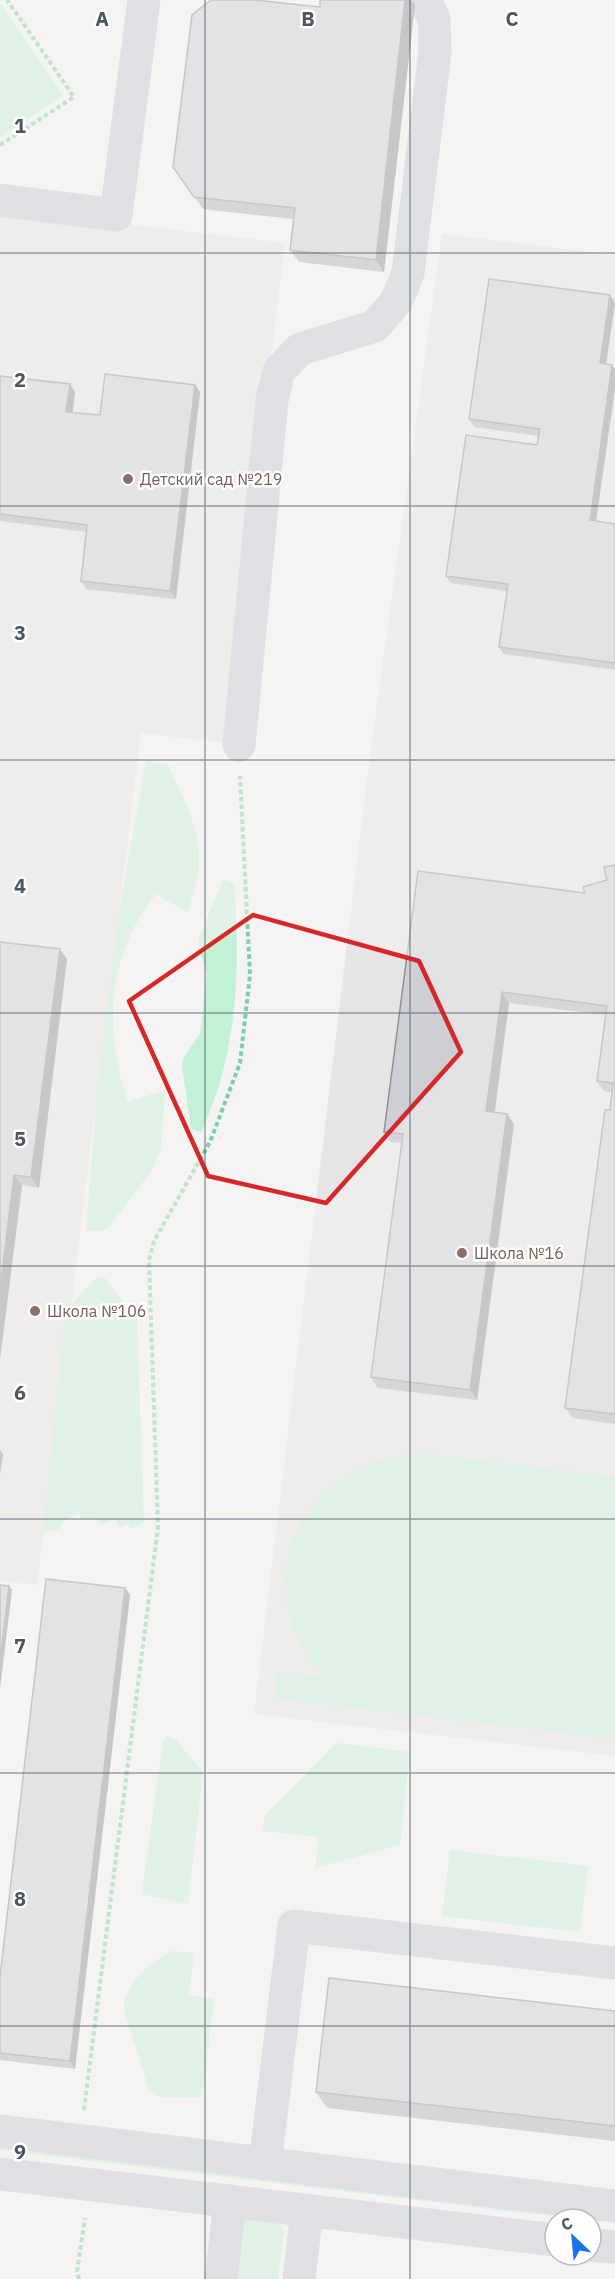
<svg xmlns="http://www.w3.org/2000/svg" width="615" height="2279" font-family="'IBM Plex Sans',sans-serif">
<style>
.education{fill:#e6e4e5}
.green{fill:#c3f1d5}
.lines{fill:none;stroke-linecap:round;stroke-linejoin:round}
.path{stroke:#7ad0a6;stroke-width:4;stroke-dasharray:4.5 3;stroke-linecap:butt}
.minor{stroke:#c1cad2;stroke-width:33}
.wall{fill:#b0b2b7}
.shaded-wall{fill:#909195}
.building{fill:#cdcfd5;stroke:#909195;stroke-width:1.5}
.marked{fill:none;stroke:#d62828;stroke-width:4.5;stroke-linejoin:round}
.grid{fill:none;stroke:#4a5661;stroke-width:1.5;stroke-opacity:0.55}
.education-dot{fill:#8d6e63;stroke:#fff;stroke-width:2}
.labels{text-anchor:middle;stroke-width:5;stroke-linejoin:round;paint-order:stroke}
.education-label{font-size:16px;fill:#785e54;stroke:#fff;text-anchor:start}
.grid-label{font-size:20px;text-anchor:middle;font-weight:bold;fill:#4a5661;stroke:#fff;stroke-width:5;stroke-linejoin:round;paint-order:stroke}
</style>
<rect width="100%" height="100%" fill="#f5f3f3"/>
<g class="education">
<polygon points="0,209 285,243 225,743 141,733 37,1585 0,1581"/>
<polygon points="442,234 615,255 615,1756 254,1714 369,763"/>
</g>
<g class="green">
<polygon points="0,3 63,95 0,138"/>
<path d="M146 760 168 765C182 796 201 828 199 863 198 880 192 897 188 913L156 894C107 955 103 1030 128 1102L165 1090 161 1148 153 1169 108 1228 100 1231 86 1230 97 1091 119 912Z"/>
<path d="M223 880 234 883C239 946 239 1009 223 1071 218 1092 209 1112 202 1132L191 1129 182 1066 184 1057 200 1034 207 974 198 945 199 937Z"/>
<polygon points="97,1277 104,1277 137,1319 144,1523 132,1529 127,1524 120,1528 115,1520 112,1520 105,1524 99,1523 94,1516 91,1519 81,1518 80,1513 64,1520 59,1529 43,1532 66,1310"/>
<path d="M417 1453 615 1477V1739L275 1698 278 1672 325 1677C313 1662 299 1647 293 1627 263 1537 328 1462 417 1453Z"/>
<polygon points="167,1736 175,1739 203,1772 188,1904 142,1894 163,1740"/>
<polygon points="336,1743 410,1752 400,1845 315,1868 319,1837 263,1831 265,1816"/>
<polygon points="450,1850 588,1866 580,1932 442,1916"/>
<path d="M172 1951 194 1953 189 1995 214 1999 202 2097H159L149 2089 124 2010C123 1984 151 1962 172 1951Z"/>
<polygon points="0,2139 542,2203 540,2215 0,2150"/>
<polygon points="276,2217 284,2233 278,2279 228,2279 238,2220"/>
</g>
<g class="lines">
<g class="path">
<polyline points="0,145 74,97 7,0"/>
<polyline points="84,2110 158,1527 149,1260 154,1241 210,1142 240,1063 250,975 240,776"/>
<polyline points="79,2279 77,2271 85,2218"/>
</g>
<g class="minor">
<polyline points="0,200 116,215 144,0"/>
<polyline points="239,745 272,400 279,371 300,349 375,326 396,302 408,273 435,52 434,19 425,0"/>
<polyline points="0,2131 615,2206"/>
<polyline points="265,2164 294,1926 615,1963"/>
<polyline points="0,2174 555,2240"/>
<polyline points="591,2245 615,2247"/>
<polyline points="221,2279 230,2201"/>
<polyline points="299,2279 307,2210"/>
</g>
</g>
<g class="wall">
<polygon points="415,5 384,272 299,262 290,250 293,219 203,209 173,167 320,7"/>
<polygon points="615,303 606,364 615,388 596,521 615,524 615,670 504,654 499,647 507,591 451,583 446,576 537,445 539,436 474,427 469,419"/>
<polygon points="0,376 70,384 75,392 73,412 100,415 195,385 200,392 176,599 86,589 81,581 87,532 0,521"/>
<polygon points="615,865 615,1424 573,1418 565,1408 612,1092 604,1091 597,1081 606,1015 509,1003 495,1112 514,1124 477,1400 378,1388 371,1377 402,1143 391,1142 384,1132 585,893 607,880"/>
<polygon points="0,942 67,959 39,1188 22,1185 0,1359"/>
<polygon points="125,1588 130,1595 75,2069 0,2060 0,1977"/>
<polygon points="615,2011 615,2141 327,2108 316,2092"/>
</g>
<g class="shaded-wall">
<polygon points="405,0 411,0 415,5 384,272 376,260"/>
<polygon points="610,295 615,303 605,370 600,363"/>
<polygon points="612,365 615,369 615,388 595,528 590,520"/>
<polygon points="70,384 75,392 72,419 66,412"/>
<polygon points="195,385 200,392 176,599 170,591"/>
<polygon points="60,949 67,959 39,1188 31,1177"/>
<polygon points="502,992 509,1003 493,1122 486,1111"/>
<polygon points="507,1114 514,1124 477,1400 470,1390"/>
<polygon points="14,1175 22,1185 0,1359 0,1289"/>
<polygon points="0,1450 3,1454 0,1474"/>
<polygon points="9,1586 12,1590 0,1689 0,1661"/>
<polygon points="125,1588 130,1595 75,2069 70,2061"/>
</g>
<g class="building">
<polygon points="211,0 255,0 320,7 320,0 405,0 376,260 290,250 295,208 194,197 173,167 192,15"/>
<polygon points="489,279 610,295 600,363 612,365 590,520 615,524 615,663 499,647 508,584 446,576 466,435 537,445 540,429 469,419"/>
<polygon points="105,374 195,385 170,591 81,581 87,525 0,514 0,376 70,384 66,412 100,415"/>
<polygon points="615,865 615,1414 565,1408 605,1110 610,1110 613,1083 597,1081 607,1006 502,992 486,1111 507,1114 470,1390 371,1377 403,1134 384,1132 418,871 585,893 583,887 607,880 604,867"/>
<polygon points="0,942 60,949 31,1177 14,1175 0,1289"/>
<polygon points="46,1579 125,1588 70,2061 0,2053 0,1977"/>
<polygon points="0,1585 9,1586 0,1661"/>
<polygon points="329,1978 615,2011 615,2126 316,2092"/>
</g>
<path d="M0 0H615V2279H0ZM253 915 419 961 461 1052 326 1203 208 1176 129 1001Z" fill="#f5f3f3" fill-opacity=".55" fill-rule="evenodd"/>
<path class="marked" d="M253 915 419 961 461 1052 326 1203 208 1176 129 1001Z"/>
<path class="grid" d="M205 0V2279M410 0V2279M0 253H615M0 506H615M0 760H615M0 1013H615M0 1266H615M0 1519H615M0 1773H615M0 2026H615"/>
<g class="education-dot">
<circle cx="128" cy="479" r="6"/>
<circle cx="462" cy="1253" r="6"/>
<circle cx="35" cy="1311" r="6"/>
</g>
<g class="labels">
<g class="education-label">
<text x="140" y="485">Детский сад №219</text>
<text x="474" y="1259">Школа №16</text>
<text x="47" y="1317">Школа №106</text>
</g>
</g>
<g class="grid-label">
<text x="102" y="26">A</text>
<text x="308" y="26">B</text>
<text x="512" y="26">C</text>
<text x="20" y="133">1</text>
<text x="20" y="387">2</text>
<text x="20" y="640">3</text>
<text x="20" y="893">4</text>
<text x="20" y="1146">5</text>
<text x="20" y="1400">6</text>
<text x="20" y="1653">7</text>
<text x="20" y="1906">8</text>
<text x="20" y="2159">9</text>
</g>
<g transform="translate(573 2237) rotate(334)"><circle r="28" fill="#ffffff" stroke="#b7bbc0" stroke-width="1.5"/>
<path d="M0-4.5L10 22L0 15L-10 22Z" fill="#1a73e8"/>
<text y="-9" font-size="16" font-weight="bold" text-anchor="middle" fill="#4a5661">С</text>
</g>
</svg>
